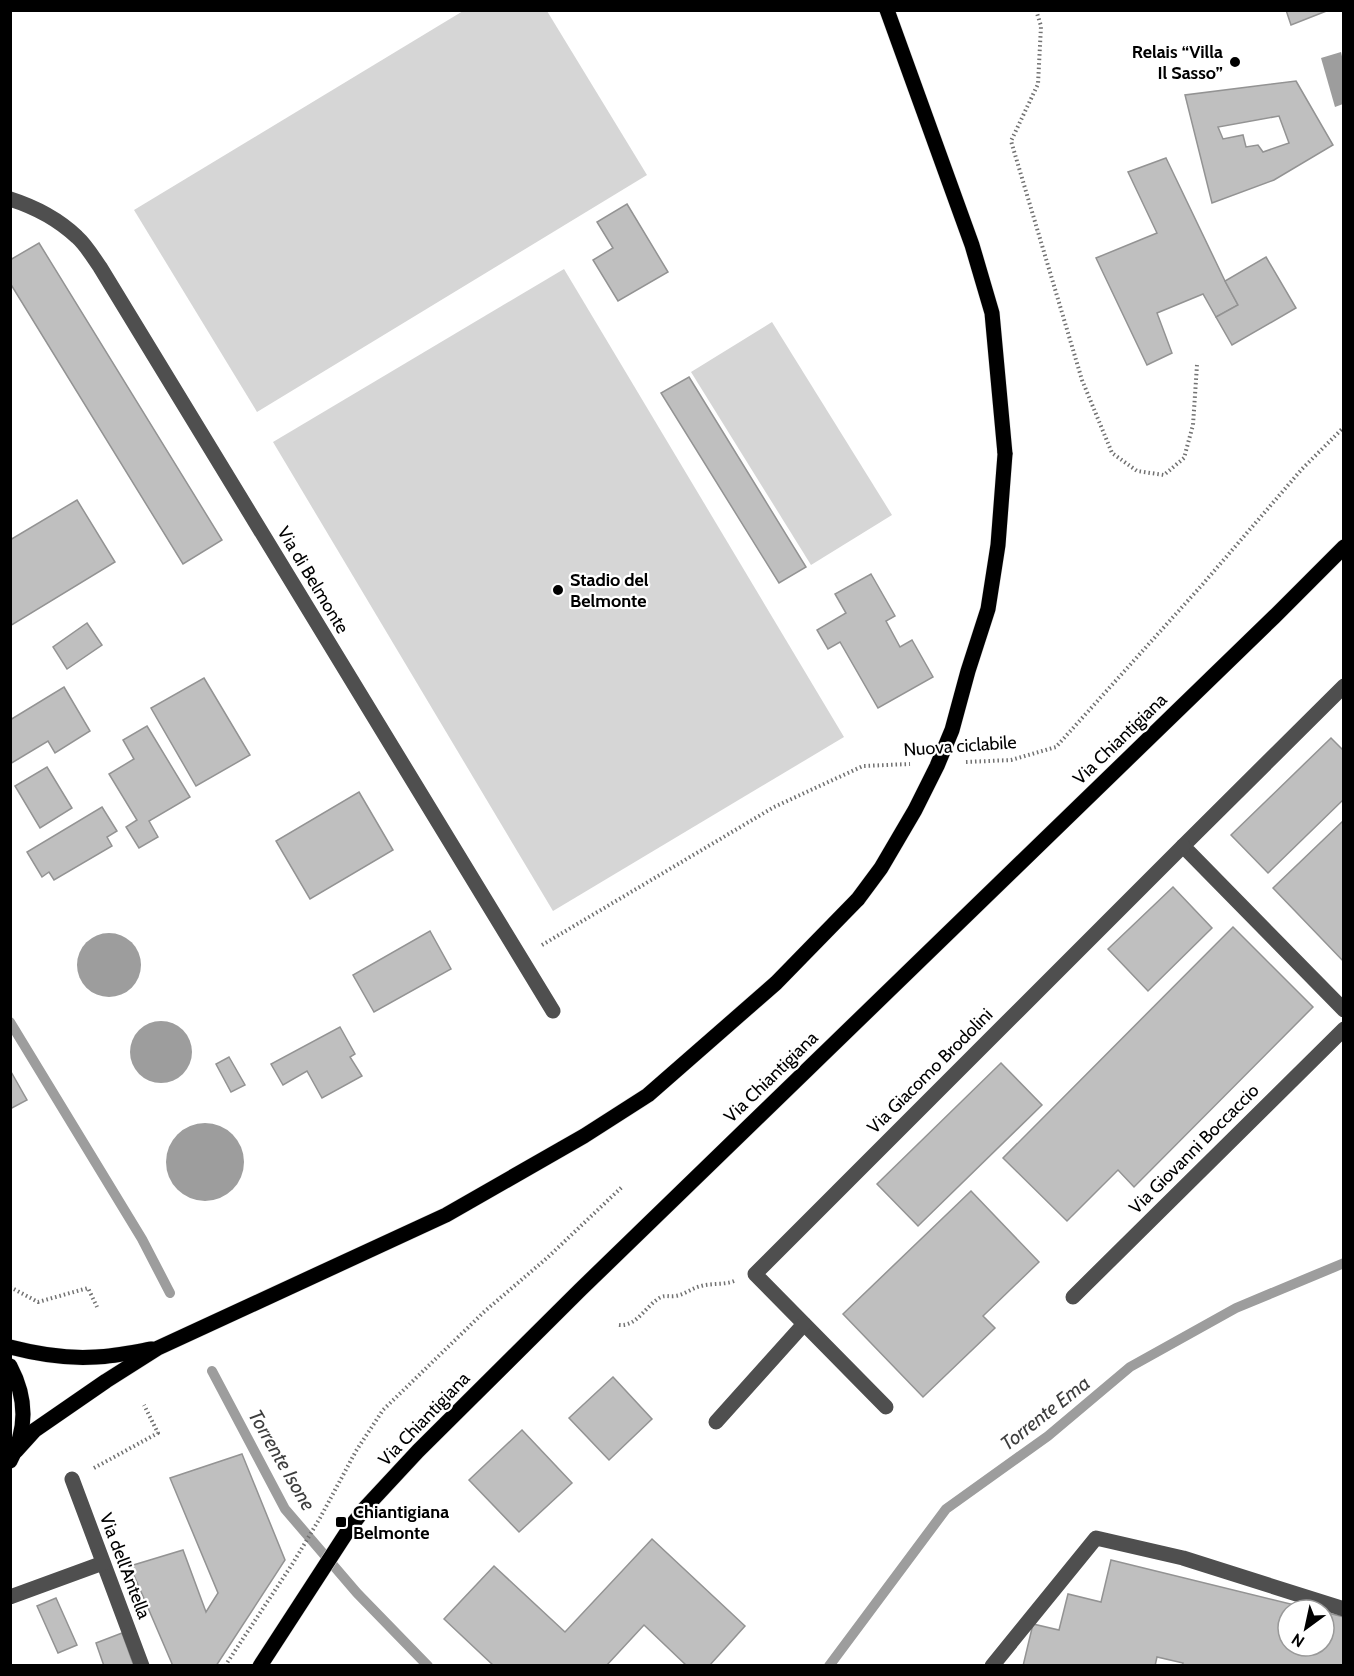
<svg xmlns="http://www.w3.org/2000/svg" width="1354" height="1676" font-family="Cabin,sans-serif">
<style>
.green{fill:#d6d6d6}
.water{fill:#9d9d9d}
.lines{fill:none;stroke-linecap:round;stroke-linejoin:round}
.stream{stroke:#9d9d9d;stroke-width:10}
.building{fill:#bfbfbf;stroke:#939393;stroke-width:1.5;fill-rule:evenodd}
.major-casing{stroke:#dbdbdb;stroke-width:16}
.path{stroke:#717171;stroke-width:4;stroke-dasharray:1.5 3;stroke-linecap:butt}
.minor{stroke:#4f4f4f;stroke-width:15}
.major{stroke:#000;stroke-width:15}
.major-bridge-casing{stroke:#dbdbdb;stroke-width:16;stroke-linecap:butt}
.major-bridge{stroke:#000;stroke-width:15}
.poi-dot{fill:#000;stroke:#fff;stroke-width:2}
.labels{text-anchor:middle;stroke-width:4.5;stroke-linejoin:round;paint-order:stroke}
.poi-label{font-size:18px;font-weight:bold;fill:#000;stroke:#fff;text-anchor:start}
.street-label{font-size:18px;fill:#000;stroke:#fff}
.water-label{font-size:20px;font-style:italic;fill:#3e3e3e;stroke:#fff}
</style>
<rect width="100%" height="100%" fill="#fff"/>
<g class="green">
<polygon points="463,11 547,11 647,175 257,412 134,210"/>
<polygon points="564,269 844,737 553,911 273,442"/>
<polygon points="772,322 892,515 811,565 691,372"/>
</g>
<g class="water">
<polygon points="1341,52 1343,61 1343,104 1335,107 1321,58"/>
<circle cx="109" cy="965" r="32"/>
<circle cx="161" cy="1052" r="31"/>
<circle cx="205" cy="1162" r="39"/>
</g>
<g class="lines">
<g class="stream">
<polyline points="10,1022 142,1239 170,1293"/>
<polyline points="212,1371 285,1509 357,1593 428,1666"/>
<polyline points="829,1666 946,1509 1048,1436 1130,1367 1236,1308 1344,1263"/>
</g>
</g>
<g class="building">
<polygon points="1286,10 1329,10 1291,25"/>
<path d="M1296 81 1333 145 1274 180 1212 203 1185 95ZM1279 116 1289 143 1263 152 1258 145 1246 147 1243 135 1223 139 1218 127Z"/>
<polygon points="1166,158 1225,281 1238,305 1216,317 1203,294 1157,313 1172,353 1147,365 1096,258 1157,233 1128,172"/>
<polygon points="627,204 668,272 618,301 593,260 613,248 597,222"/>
<polygon points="39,243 222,540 183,564 10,283 10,260"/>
<polygon points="1266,257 1296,308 1232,345 1216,317 1238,305 1225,281"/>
<polygon points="689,377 806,567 779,583 661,393"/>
<polygon points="77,500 115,562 10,626 10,540"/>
<polygon points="871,574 895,616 886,621 900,647 912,640 933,677 878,708 840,642 828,649 817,630 846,613 835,594"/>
<polygon points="87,623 102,645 67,669 53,647"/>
<polygon points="204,678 250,755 196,786 151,708"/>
<polygon points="64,687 90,731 55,753 48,741 10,764 10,720"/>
<polygon points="147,726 190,797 149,821 158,837 139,848 126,827 137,820 109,774 134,759 123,740"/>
<polygon points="1331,738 1344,751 1344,799 1268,873 1231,835"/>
<polygon points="47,767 72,808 40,828 15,786"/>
<polygon points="359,792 393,850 310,899 276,841"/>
<polygon points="102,807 117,831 107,837 112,846 54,880 49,872 42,877 27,852"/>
<polygon points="1344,820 1344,962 1273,888"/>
<polygon points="1173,887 1212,928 1148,991 1108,949"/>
<polygon points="1233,927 1313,1007 1134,1187 1118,1170 1067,1221 1003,1158"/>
<polygon points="430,931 451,969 374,1012 353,975"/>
<polygon points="340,1027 355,1054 350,1057 362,1076 322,1098 307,1071 283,1085 271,1064"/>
<polygon points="229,1057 245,1085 231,1092 216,1064"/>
<polygon points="1001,1063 1042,1105 918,1226 877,1184"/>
<polygon points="10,1070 27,1100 10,1109"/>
<polygon points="971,1191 1039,1262 983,1316 995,1328 923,1397 843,1314"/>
<polygon points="613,1377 652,1419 609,1460 569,1418"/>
<polygon points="522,1430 572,1483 519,1532 469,1480"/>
<polygon points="242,1454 285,1560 216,1666 173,1666 130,1566 183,1550 206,1612 218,1593 170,1478"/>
<polygon points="652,1539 745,1626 709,1666 687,1666 644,1625 606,1666 494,1666 444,1619 494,1566 565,1632"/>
<polygon points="1111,1560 1315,1610 1288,1610 1288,1646 1324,1646 1324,1612 1344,1617 1344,1666 1182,1666 1183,1663 1157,1657 1155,1666 1023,1666 1033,1624 1059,1630 1068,1594 1101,1602"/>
<polygon points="56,1598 77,1645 58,1653 37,1606"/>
<polygon points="122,1633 134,1666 104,1666 96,1643"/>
</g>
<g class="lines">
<g class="major-casing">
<g id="major">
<polyline points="887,10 972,245 992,313 1005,454"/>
<path d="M10 1347C37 1354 68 1359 96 1357 115 1356 134 1352 152 1349"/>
<path d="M10 1366C27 1398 28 1429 10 1461"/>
<polyline points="16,1451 35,1430 106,1381 158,1348 446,1215 584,1136 648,1095 776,983 858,899"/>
<polyline points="260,1666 349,1529 365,1508 418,1451 580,1290 1274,617 1344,547"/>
</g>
</g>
<g class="path">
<polyline points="1036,10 1041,26 1038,84 1011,141 1082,380 1112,453 1137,471 1164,475 1184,458 1193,425 1197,365"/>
<polyline points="966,762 1011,760 1056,747 1202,585 1302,469 1344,427"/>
<polyline points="542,945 774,807 863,766 910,764"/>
<polyline points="10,1287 38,1302 88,1288 97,1307"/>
<path d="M619 1325C637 1327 646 1305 661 1297 666 1295 670 1297 675 1296 684 1295 692 1288 701 1286 712 1283 724 1285 734 1281"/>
<polyline points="94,1468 158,1433 144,1405"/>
<polyline points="225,1666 293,1563 320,1518 356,1451 383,1410 485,1311 547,1258 623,1186"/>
</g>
<g class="minor">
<path d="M10 199C35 207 58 219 77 237 86 245 93 257 100 267L553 1011"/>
<polyline points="1344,686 1183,846 1344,1010"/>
<polyline points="1073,1297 1344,1029"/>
<polyline points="886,1407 755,1274 1183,846"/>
<polyline points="716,1422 804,1324"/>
<polyline points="72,1479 142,1666"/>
<polyline points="10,1597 103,1563"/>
<polyline points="992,1666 1096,1538 1183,1558 1344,1609"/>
</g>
<use href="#major" class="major"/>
<g class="major-bridge-casing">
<polyline id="major-bridge" points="858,899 881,868 915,810 937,766 952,730 968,671 988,609 998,545 1005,454"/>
</g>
<use href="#major-bridge" class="major-bridge"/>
</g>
<g class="poi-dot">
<circle cx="1235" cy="62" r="6"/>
<circle cx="558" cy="590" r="6"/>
<rect x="335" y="1516" width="12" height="12" rx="3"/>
</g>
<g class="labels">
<g class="poi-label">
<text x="1223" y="58" text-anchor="end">Relais “Villa<tspan x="1223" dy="21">Il Sasso”</tspan></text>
<text x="570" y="586">Stadio del<tspan x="570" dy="21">Belmonte</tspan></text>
<text x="353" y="1518">Chiantigiana<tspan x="353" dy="21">Belmonte</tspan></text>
</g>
<g class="street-label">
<text transform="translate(313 580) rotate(59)" y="6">Via di Belmonte</text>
<text transform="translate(1120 739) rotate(-44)" y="6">Via Chiantigiana</text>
<text transform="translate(960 746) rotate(-4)" y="6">Nuova ciclabile</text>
<text transform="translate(930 1071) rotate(-45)" y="6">Via Giacomo Brodolini</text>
<text transform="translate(771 1077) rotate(-44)" y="6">Via Chiantigiana</text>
<text transform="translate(1194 1149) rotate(-45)" y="6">Via Giovanni Boccaccio</text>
<text transform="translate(424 1419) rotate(-46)" y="6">Via Chiantigiana</text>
<text transform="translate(125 1566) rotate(69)" y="6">Via dell'Antella</text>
</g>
<g class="water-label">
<text transform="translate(1045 1413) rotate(-38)" y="7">Torrente Ema</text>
<text transform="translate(282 1460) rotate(60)" y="7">Torrente Isone</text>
</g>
</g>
<rect width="1354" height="1676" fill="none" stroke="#000000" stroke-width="24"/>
<g transform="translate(1306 1628) rotate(213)"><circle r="28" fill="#ffffff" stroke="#999999" stroke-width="1.5"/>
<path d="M0-4.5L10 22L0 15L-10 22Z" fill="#000000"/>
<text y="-9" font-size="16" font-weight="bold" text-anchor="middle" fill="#000000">N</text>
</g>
</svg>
